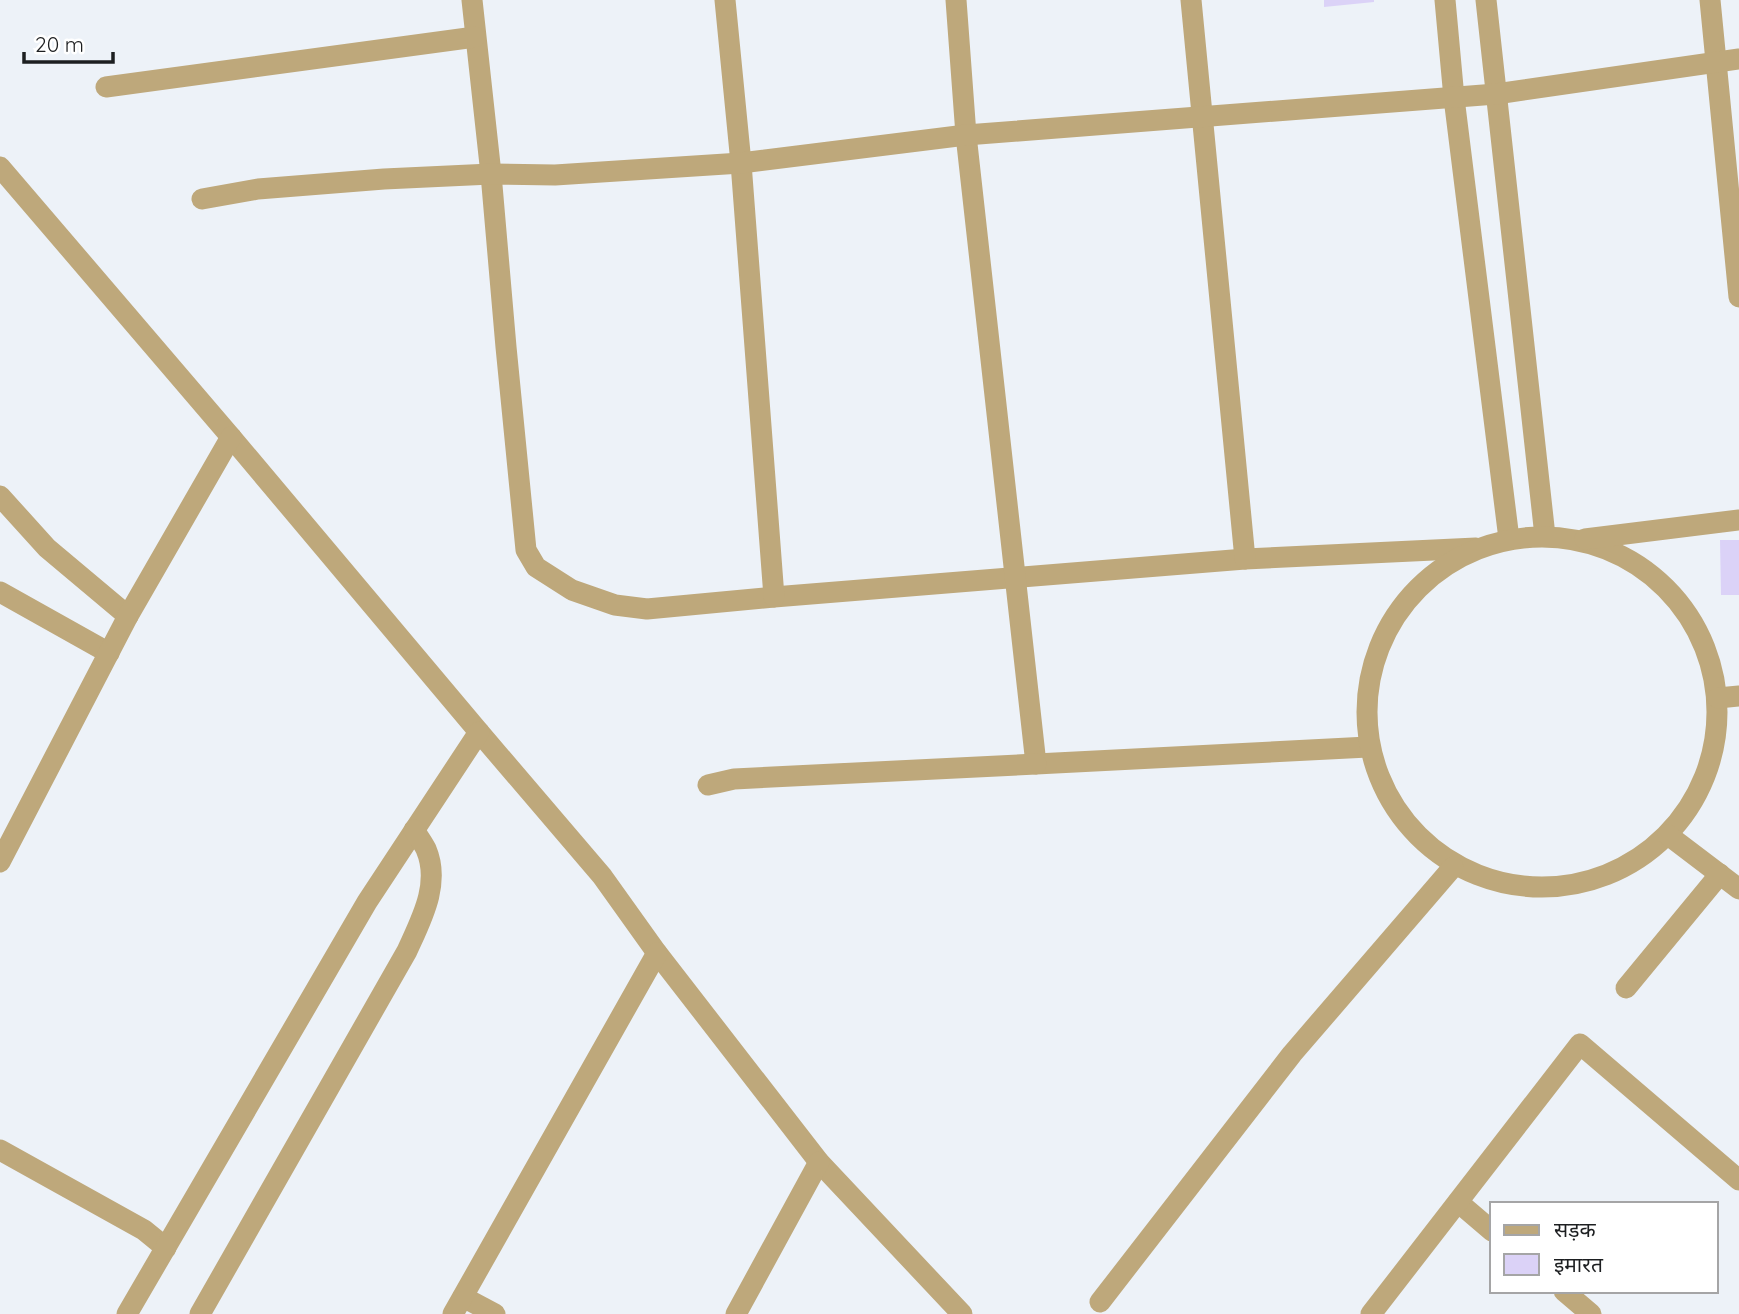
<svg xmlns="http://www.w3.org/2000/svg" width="1739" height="1314" font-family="Quicksand,'Noto Sans Devanagari',sans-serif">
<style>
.building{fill:#dbd2f7}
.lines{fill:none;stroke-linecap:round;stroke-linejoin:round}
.minor{stroke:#bea87b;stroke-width:21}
</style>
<rect width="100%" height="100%" fill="#edf2f8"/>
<g class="building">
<polygon points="1324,0 1374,0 1374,2 1324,7"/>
<polygon points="1720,540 1739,540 1739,595 1721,595"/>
</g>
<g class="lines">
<g class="minor">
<polyline points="472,0 491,174 506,347 526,550 536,567 572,590 615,605 647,609 774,597 1245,559 1476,548"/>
<polyline points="725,0 741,163 774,597"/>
<polyline points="956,0 966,135 1036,764 1368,747"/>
<polyline points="1191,0 1245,559"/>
<polyline points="1445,0 1454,98 1509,539"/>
<polyline points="1486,0 1545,536"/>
<polyline points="1710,0 1739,297"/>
<polyline points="106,87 475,37"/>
<polyline points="0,167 231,437 479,732 602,876 657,953 819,1162 962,1314"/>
<polyline points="202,199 258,189 384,179 491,174 555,175 741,163 966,135 1496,94 1739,59"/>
<polyline points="0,496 47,548 128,616"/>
<circle cx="1542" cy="712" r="175"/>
<polyline points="1585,539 1739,520"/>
<polyline points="0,592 109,653"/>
<polyline points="1718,698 1739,696"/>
<polyline points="708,785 734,779 1036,764"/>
<polyline points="1668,835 1739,889"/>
<polyline points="0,862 128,616 231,437"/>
<polyline points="1626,988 1720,874"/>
<polyline points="0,1150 144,1230 166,1248"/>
<polyline points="1458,1202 1492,1231"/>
<polyline points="1564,1291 1591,1314"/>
<polyline points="463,1297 495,1314"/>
<polyline points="1100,1302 1292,1054 1453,867"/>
<polyline points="127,1314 367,902 479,732"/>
<path d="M200 1314 407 951C421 920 441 884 426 849 423 843 418 836 414 830"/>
<polyline points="453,1314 657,953"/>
<polyline points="736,1314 819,1162"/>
<polyline points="1371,1314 1580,1044 1739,1180"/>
</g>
</g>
<rect x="1490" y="1202" width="228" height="91" fill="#ffffff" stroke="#a5a5a6" stroke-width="2"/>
<rect x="1504" y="1225" width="35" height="10" fill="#bea87b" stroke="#a5a5a6" stroke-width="2"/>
<text x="1554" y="1237" font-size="21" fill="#1d1f21">सड़क</text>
<rect x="1504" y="1254" width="35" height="21" fill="#dbd2f7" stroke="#a5a5a6" stroke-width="2"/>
<text x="1554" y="1272" font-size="21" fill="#1d1f21">इमारत</text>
<path d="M24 52v10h89v-10" fill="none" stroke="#1d1f21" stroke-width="3.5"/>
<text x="35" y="52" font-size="21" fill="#1d1f21" stroke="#ffffff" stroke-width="5" paint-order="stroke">20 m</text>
</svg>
